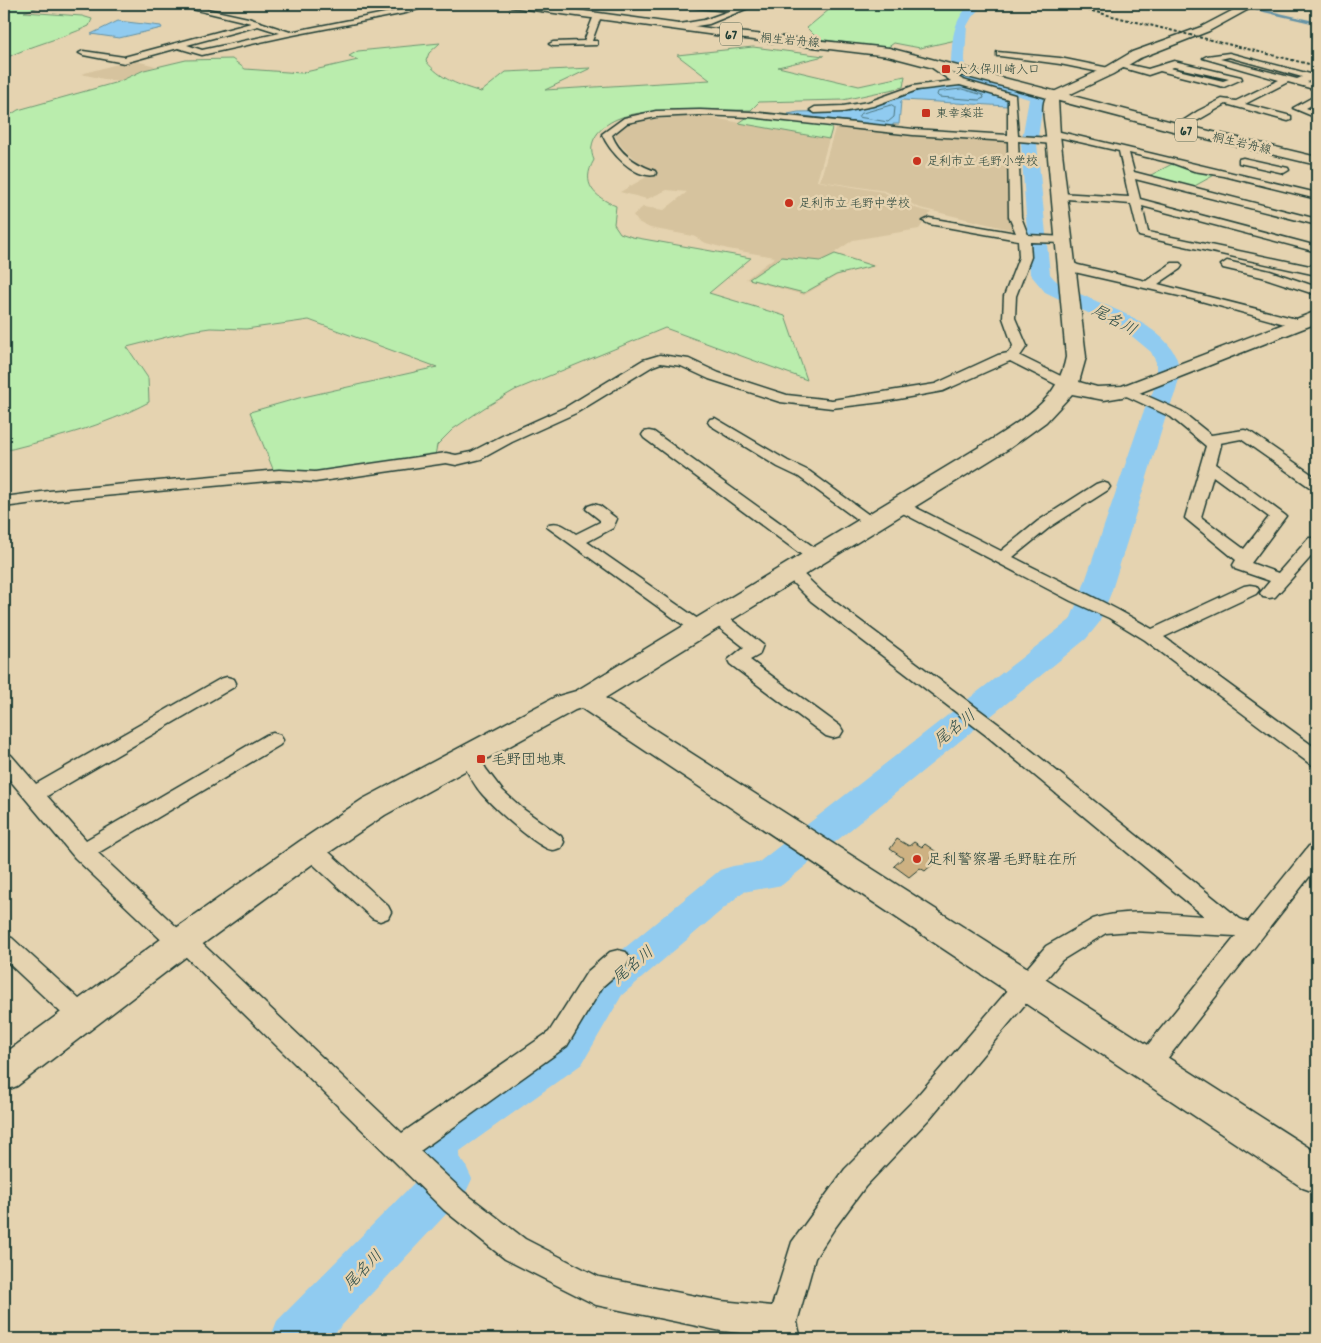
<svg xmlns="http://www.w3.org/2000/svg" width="1321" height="1343" font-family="Dekko,'Klee One',sans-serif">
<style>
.built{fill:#d6c39e}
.green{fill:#baedad;stroke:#6c9570}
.water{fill:#90cbf0;stroke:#6392a5}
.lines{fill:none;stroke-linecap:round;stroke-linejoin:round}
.shore{stroke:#4c767f;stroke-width:1}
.stream{stroke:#6392a5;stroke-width:2.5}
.river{fill:#90cbf0;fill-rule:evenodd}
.building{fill:#cdb182;stroke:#1f3d34}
.street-casing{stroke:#1f3d34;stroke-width:3}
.secondary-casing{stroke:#1f3d34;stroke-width:3}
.primary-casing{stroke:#1f3d34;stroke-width:3}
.street{fill:#e5d3b0;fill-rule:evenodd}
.secondary{fill:#e5d3b0;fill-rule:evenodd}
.primary{fill:#e5d3b0;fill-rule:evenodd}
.rail{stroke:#1f3d34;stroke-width:2;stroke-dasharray:3 2;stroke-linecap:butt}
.poi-dot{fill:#c8321e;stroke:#e5d3b0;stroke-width:2}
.labels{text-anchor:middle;stroke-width:5;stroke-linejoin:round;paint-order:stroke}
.far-street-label{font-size:12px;fill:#1f3d34;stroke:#e5d3b0}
.far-poi-label{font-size:12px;fill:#1f3d34;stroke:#e5d3b0;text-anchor:start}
.shield{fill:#e5d3b0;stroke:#5a6a59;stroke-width:1}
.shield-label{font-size:14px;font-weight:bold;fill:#1f3d34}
.poi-label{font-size:15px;fill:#1f3d34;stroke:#e5d3b0;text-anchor:start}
.water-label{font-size:16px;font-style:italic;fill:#2a4b47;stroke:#e5d3b0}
</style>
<rect width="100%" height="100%" fill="#e5d3b0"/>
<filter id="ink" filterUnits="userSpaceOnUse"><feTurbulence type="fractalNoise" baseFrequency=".02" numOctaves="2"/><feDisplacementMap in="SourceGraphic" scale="10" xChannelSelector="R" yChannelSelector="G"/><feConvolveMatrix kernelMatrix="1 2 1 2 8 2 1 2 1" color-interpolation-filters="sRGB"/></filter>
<g filter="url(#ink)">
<g class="built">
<polygon points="132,60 156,66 144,70 118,82 81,74"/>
<polygon points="703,116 829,139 817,181 883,192 918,209 931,212 919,229 853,240 834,253 876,266 838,275 804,295 746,279 775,257 728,249 706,243 693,236 650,228 638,222 633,215 643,207 664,210 687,192 667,190 647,199 620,192 657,171 640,163 622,147 615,136 620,128 628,123 641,120"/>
<polygon points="836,125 1007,141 1012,226 1016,233 1008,229 920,208 885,191 820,181"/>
</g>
<g class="green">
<path d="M4 4H47L24 12 82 16 92 19 89 26C61 39 31 45 4 59Z"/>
<polygon points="857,4 974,4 961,19 956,40 920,48 894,43 887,48 818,39 807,28 830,9 857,6"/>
<path d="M440 43 429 53 426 61C441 80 459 85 481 92L506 72 591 68 545 90 710 80 677 55 753 47 824 56 778 67 859 86 905 76 903 87 843 100 759 102 751 110C717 111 646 106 617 119 600 126 586 142 594 160 580 184 595 197 616 206L614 224 620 233 632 237 751 258 709 293 785 316 807 380 665 328 515 390 484 408 453 429 437 445 434 461 277 479 250 412 299 398 437 367 309 320 246 329 210 328 190 331 127 347 148 378 149 402C102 427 55 438 4 451V119L18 110 118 82 144 70 186 60 232 59 245 69 301 73 358 60 349 56 358 51Z"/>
<polygon points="749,116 833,125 829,139 739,123"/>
<polygon points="1174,163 1218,173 1191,188 1147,177"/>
<polygon points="835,254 873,266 836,275 804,293 749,279 782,257 820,261"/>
</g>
<g class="water">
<polygon points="118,21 161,26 162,28 119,38 91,34"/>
<polygon points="962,84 1007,97 1007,106 903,100 901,101 899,124 893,124 893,127 788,114 798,112 848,111 926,89"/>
</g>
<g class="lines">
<g class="shore">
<polygon points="962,89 983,95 984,98 979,100 939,97 937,95 938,92"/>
<polygon points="892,105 895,107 894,117 888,122 858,117 860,114"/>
</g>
<g class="stream">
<polyline points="561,4 564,6 599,9"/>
<polyline points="1234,4 1317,23"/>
<polyline points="966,81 971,79"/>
</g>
<path class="river" d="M971 4H984L972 17 967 26 964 72 1042 94 1044 97 1037 144 1050 274C1059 287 1075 291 1089 298 1117 310 1177 332 1179 369 1180 384 1173 399 1167 413L1111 593 1099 623 1086 639 782 885 743 892 622 995 582 1064 460 1151 459 1157 465 1164 472 1179 465 1194 329 1339H270L277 1321 419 1178 412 1163 417 1140 423 1126 552 1038 594 973 720 870 733 866 759 862 1070 620 1081 593 1143 413 1154 389 1156 375V362L1151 352 1127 332 1045 292 1030 274 1021 144 1029 99 952 77 950 74C953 47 949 23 971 4Z"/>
</g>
<polygon class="building" points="897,839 909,846 914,842 922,847 925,844 938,853 930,859 935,862 925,871 920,868 909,877 894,866 903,858 890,849"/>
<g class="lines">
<g class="street-casing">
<g id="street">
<path d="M171 4H184L248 18 290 32 405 9 422 4H433L406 13 288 36 202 55 178 48 124 63 83 55 79 53 83 51 124 57 251 23ZM258 26 280 33 202 50 187 45Z"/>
<polygon points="674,4 700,4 737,8 748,4 758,4 709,24 677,29 673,27 674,25 704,20 729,11 678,6"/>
<polygon points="600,14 604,16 600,19 592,41 597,41 597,45 553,46 549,44 553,42 584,41 593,18"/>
<polygon points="997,52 1060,58 1109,68 1113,71 1109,74 1060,64 1000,56 997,56"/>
<path d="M1229 53 1314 75V79L1307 82 1317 84V90L1288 82 1245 104 1291 116V120L1288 121 1226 104 1181 130H1175V126L1198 111 1222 99 1236 101 1279 80 1203 58 1207 56ZM1229 57 1302 77 1297 79 1220 59Z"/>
<path d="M931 60 963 80 1015 95 1018 136 1053 138 1058 141 1053 144 1018 141 1021 217 1028 235 1065 237 1071 240 1065 243 1030 242 1031 257 1016 296 1015 318 1027 346 1020 356 1073 382 1075 385 1073 388H1063L1010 361 943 391 882 402 832 408 780 402 709 379 681 366 661 363 653 366 576 413 512 442 481 459 456 465 446 463 315 482 279 480 49 501 4 507V497L49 491 279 470 315 472 446 453 456 455 471 452 502 436 566 407 643 360 660 355 689 359 719 373 787 395 832 400 935 384 998 355 1008 353 1013 346 1003 318 1004 296 1019 257 1018 240 929 224 923 221 929 218 1016 233 1009 217 1008 141 913 135 750 117 700 115 656 117 627 123 612 135C619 154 636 164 655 171L656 173 655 175C634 179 609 151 602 134L624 118 656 111 700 110 750 112 913 129 1008 135V99L960 85 917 90 873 106 843 112 815 113 810 110 815 107 843 106 868 102 913 86 951 81 928 65 927 63Z"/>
<path d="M1174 61 1241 77 1242 79 1224 87 1160 71 1148 75 1113 65 1117 62 1148 69ZM1174 67 1229 79 1223 81 1170 68Z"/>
<polygon points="1313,97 1317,97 1317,102 1306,108 1317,112 1317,118 1293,108"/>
<polygon points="1052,130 1317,193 1317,199 1224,176 1194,171 1172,163 1129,153 1134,172 1317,219 1317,225 1135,179 1140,199 1317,246 1317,252 1142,206 1148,232 1310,266 1317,262 1317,272 1312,274 1139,236 1131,204 1054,198 1053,196 1058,193 1129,197 1119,151 1049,135 1047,133"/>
<polygon points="1243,158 1288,168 1289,170 1284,173 1239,163 1239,159"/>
<polygon points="1068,260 1078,265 1146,281 1172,263 1180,263 1182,266 1180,269 1158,284 1304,321 1305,324 1299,328 1201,301 1070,271 1062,264"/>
<polygon points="1227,261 1270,271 1317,287 1317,295 1262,277 1223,268 1221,265"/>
<path d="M1127 387 1181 411 1211 435 1244 430 1249 431 1317 478V490L1311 488 1241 439 1220 443 1221 445 1216 464 1286 516 1251 563 1278 573 1309 538H1317V550L1275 597 1269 598 1263 597 1260 593 1270 581 1235 569 1233 565 1236 560 1185 518 1206 446 1171 417 1122 394 1120 391 1122 388ZM1213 476 1269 517 1244 549 1201 517Z"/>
<polygon points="715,418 788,461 809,471 880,523 878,526 866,526 799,477 778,467 710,425 708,422 710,419"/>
<polygon points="649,431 654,432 822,553 824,557 822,561 810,561 644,438 642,435 644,432"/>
<path d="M1102 482 1108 484 1110 487 1108 490 1050 527 1013 557C1059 581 1107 602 1152 629L1244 586 1250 585 1256 586 1259 590 1256 594 1164 637 1317 749V766L1310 764 1145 640 1109 618 1071 601 893 508 891 505 893 502H905L1001 551 1038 521 1096 484Z"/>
<path d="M594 504 600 506 617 519 613 528 587 542 705 624 708 628 705 632 699 633 693 632 547 527 549 524C560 521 567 528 576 534L600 522V520L586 509 588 506Z"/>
<path d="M792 568 798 569 823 593 1001 726 1240 919 1248 922 1309 846 1317 844V867L1156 1073 1147 1076 1138 1073 1134 1065 1138 1057 1236 936 1132 931 1106 933 1062 960 930 1118 865 1187 834 1229 815 1258 797 1322 801 1339H771L770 1336 721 1331 596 1305 505 1259 444 1210 182 953 172 950 75 858 4 773V753L11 755 36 784 220 679 227 677 234 679 236 683 234 687 47 796 86 840 266 735 273 733 280 735 283 740 280 745 98 853 182 932 192 934 402 1133 549 1032 587 972 610 952 618 950 626 952 630 959 626 966 603 986 567 1046 420 1151 464 1192 525 1239 599 1277 721 1301 772 1306 792 1242 845 1169 912 1102 1046 946 1093 919C1127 908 1168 914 1204 916L987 736 811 601 783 573 786 569Z"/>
<polygon points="718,613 724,614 763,645 759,655 750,660 840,726 843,731 840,736 833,738 826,736 730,664 728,660 744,647 712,622 709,618 712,614"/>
<path d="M469 748 476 750 486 769 502 790 523 809 561 836 564 842 561 848C558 848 556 850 553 850 539 850 487 802 478 789 470 778 465 767 459 755L462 750Z"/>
<polygon points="311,841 319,843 388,906 391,912 388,918 380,921 372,918 303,855 300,849 303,843"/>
<polygon points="4,936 12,938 91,1010 94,1017 91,1024 82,1027 73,1024 4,959"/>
</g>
</g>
<g class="secondary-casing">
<g id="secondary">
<path d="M1245 4H1258L1209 31 1140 58 1113 74 1058 100 1060 135 1086 357 1079 382 1097 387 1122 386 1317 311V323L1134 395 1104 400 1072 394 1046 422 1010 448 605 698 1317 1153V1193L1303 1188 581 708 575 710 385 815 322 857 196 949 17 1086 4 1091V1054L172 931 300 841 363 799 555 697 576 691 994 438C1028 416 1058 399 1066 357L1046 135C1045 122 1040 106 1047 95L1105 68 1132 52 1201 27Z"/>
<polygon points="1306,4 1317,4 1317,8 1307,6"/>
</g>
</g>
<g class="primary-casing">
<polygon id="primary" points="506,4 533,4 737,32 889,48 1180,124 1317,157 1317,165 1173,131 888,56 737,38 511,7"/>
</g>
<use href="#street" class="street"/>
<use href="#secondary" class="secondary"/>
<use href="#primary" class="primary"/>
<polyline class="rail" points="1063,4 1317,66"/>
</g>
</g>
<g class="poi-dot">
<rect x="941" y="64" width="10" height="10" rx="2.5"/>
<rect x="921" y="108" width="10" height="10" rx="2.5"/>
<circle cx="917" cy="161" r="5"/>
<circle cx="789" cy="203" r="5"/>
<rect x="476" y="754" width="10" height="10" rx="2.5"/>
<circle cx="917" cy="859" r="5"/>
</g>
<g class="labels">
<g class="far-street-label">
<text transform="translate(790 40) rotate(5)" y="4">桐生岩舟線</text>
<text transform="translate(1242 143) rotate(13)" y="4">桐生岩舟線</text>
</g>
<g class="far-poi-label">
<text x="956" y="73">大久保川崎入口</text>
<text x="936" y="117">東幸楽荘</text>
<text x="927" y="165">足利市立 毛野小学校</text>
<text x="799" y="207">足利市立 毛野中学校</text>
</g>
<g class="shield">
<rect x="720" y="22.5" width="22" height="23" rx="4"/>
<rect x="1175" y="118.5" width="22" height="23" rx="4"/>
</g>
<g class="shield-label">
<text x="731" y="39">67</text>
<text x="1186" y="135">67</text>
</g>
<g class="poi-label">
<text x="491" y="764">毛野団地東</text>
<text x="927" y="864">足利警察署毛野駐在所</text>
</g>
<g class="water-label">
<text transform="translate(1115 319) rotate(28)" y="6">尾名川</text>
<text transform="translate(954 727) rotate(-39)" y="6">尾名川</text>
<text transform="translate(632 964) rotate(-40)" y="6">尾名川</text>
<text transform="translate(362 1269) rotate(-46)" y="6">尾名川</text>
</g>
</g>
<rect width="1321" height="1343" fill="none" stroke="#e5d3b0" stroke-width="20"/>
<rect x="10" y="10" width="1301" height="1323" fill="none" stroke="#1f3d34" stroke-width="2" filter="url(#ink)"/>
</svg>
